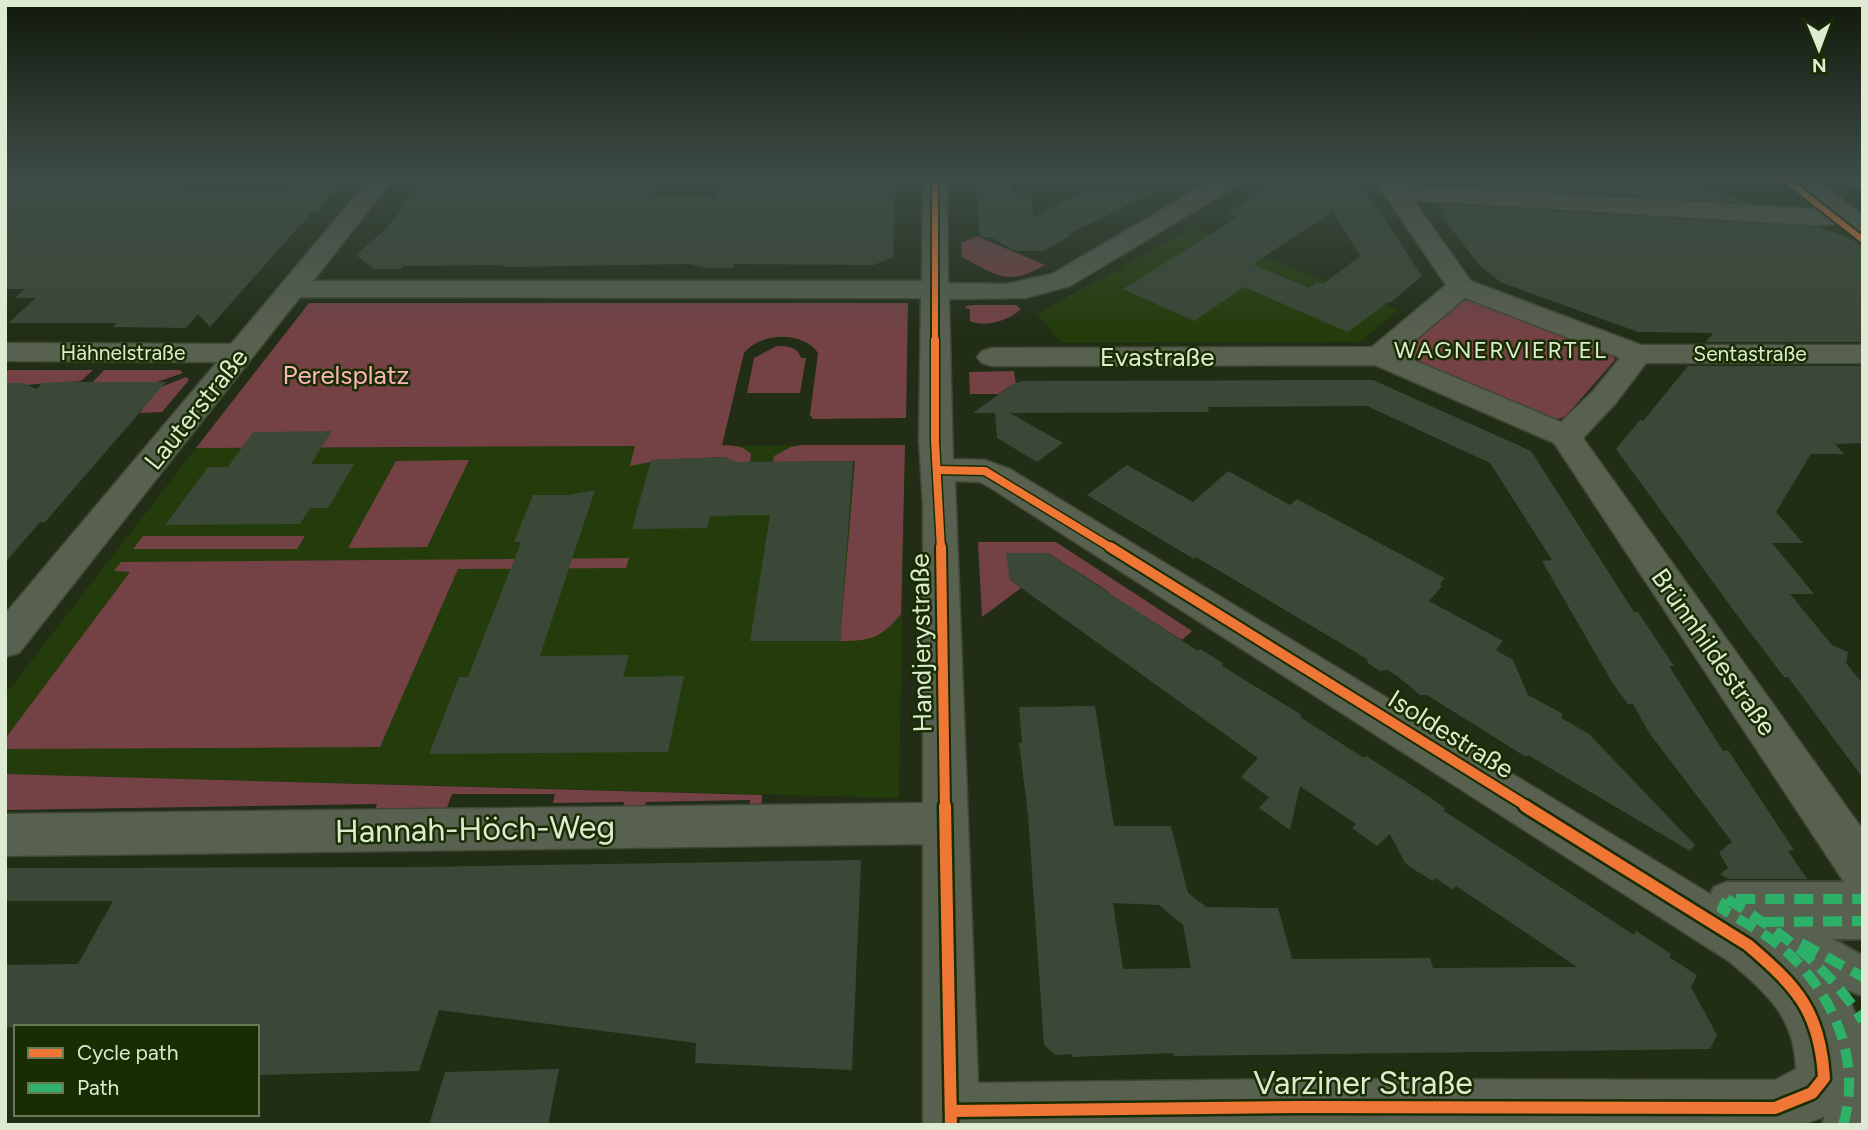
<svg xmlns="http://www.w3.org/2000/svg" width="1868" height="1130" font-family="Figtree,sans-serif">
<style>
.built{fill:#243c0b}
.green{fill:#744245}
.building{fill:#3b4837;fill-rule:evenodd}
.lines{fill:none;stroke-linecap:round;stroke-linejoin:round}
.pedestrian-casing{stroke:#3f4835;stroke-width:4}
.minor-casing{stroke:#3f4835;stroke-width:3}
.secondary-casing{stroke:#3f4835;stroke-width:4}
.pedestrian{fill:#586050;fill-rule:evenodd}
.minor{fill:#586050;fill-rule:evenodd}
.secondary{fill:#586050;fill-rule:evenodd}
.quiet{stroke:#2db169;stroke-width:10;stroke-dasharray:19 10;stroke-linecap:butt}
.cycleway-far3-casing{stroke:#182d01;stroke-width:10}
.cycleway-far2-casing{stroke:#182d01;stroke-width:11}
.cycleway-far1-casing{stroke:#182d01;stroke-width:14}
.cycleway-casing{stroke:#182d01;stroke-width:17}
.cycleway-far3{stroke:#f07635;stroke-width:6}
.cycleway-far2{stroke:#f07635;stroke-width:8}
.cycleway-far1{stroke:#f07635;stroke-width:10}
.cycleway{stroke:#f07635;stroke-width:12}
.labels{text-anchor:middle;stroke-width:5;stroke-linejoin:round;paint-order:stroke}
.far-street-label{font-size:21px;fill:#ddebd2;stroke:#182d01}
.far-neighbourhood-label{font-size:23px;letter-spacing:2px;fill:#ddebd2;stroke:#182d01}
.street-label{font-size:26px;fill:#ddebd2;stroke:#182d01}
.park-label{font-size:26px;fill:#feb4bd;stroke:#182d01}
.near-street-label{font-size:32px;fill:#ddebd2;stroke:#182d01}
</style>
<rect width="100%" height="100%" fill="#212d15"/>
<g class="built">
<polygon points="1192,228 1398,310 1360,342 1062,343 1037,314"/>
<polygon points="905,445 899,798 5,774 5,695 196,448"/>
</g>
<g class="green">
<path d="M977 236 1045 265C1007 287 997 275 962 257L961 243Z"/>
<polygon points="1471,299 1613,354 1615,360 1565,417 1553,420 1405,357 1404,349 1459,302"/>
<path d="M309 303H908L906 418 813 419 810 415 818 353C803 331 761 332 744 353L722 445C734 446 742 445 751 454L750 462H736L725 457 651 460 650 462 630 466 635 446 196 448Z"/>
<path d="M973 305H1016L1021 309C1010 320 985 328 970 321V309L965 308 966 306Z"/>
<path d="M777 346C787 346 798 347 801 358H806L800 393H747L754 358Z"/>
<polygon points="9,370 93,370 81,381 25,385 5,383 5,372"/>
<polygon points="104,370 180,370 183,373 154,383 91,384"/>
<polygon points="1014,371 1016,385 1013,384 998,394 970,394 969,372"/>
<polygon points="186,377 189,380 162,412 140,413 156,389"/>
<path d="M802 445H905L901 614C881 638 871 641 840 641L855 461 773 462 774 456 791 447Z"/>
<polygon points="469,460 427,547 348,548 396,461"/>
<polygon points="143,536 305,536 297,549 133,549"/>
<polygon points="978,542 1056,542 1192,631 1182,640 1127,605 1124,607 1106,590 1048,553 1007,553 1010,580 1021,588 982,617"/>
<polygon points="629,558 626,568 458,569 380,747 5,749 5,739 130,572 114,571 121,562"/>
<polygon points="5,774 762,795 761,810 749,811 750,800 646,802 644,812 622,813 624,802 553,803 555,794 452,794 444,816 373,817 377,804 5,810"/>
</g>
<g class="building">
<polygon points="297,175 344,175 318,212 311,213 210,327 198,314 186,328 112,327 117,323 8,323 36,298 15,298 25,289 5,289 5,184 101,184 197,179 182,192 281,192"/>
<polygon points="660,175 652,197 716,197 723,175 893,175 892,184 895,184 893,257 874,265 734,264 733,268 709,268 688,264 503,267 503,265 404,266 402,269 374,269 356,255 387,228 424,176"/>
<polygon points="976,175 1011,175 1013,194 1030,194 1034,218 1080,193 1152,193 1069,234 1072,235 1043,251 1016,251 990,237 980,237"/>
<path d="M1286 175H1355L1422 276 1390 303 1388 302 1348 332 1244 287 1194 321 1123 289 1238 217 1228 213ZM1333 211 1360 256 1323 284 1317 282 1309 288 1253 264Z"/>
<polygon points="1414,175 1693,175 1692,182 1750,203 1421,183"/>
<polygon points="1438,204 1819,227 1852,239 1863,248 1863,342 1706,342 1713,333 1638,332 1500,282 1479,265 1441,215 1446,214"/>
<polygon points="1688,366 1863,366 1863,443 1835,444 1844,454 1811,454 1776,512 1803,543 1772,543 1814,594 1790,594 1832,645 1848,652 1846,663 1863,684 1863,778 1788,677 1784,677 1734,611 1616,449 1640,420 1643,421"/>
<polygon points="1373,380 1531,451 1634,612 1638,612 1674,666 1669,666 1723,751 1728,750 1794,850 1788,851 1807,879 1728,879 1720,874 1728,868 1719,852 1732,842 1650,734 1633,704 1628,704 1613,684 1542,561 1552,560 1490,463 1367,406 1208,407 1209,412 1010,413 1063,443 1037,462 997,438 995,413 973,413 1013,384 1022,381"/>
<polygon points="63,382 166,382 45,522 40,522 5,563 5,383 23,383 37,389 42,383"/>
<polygon points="332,431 311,464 354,464 328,508 310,508 300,524 165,525 208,467 228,467 253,432"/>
<polygon points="725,457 736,462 853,461 840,641 750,641 770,515 710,516 707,528 632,529 651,460"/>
<polygon points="1127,465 1193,502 1228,471 1290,505 1297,499 1445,578 1440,584 1442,586 1429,601 1503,641 1496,650 1513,660 1528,695 1563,714 1561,718 1589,734 1695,845 1690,851 1528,755 1526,757 1427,695 1420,695 1397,676 1387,670 1380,671 1368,663 1367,659 1245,586 1196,557 1194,559 1087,495"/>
<polygon points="595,490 540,656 629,655 623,677 684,676 668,752 429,754 459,677 468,677 521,542 514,542 533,495 569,495"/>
<path d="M1006 553H1048L1198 651 1200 649 1223 663 1222 666 1302 715 1300 717 1364 758 1366 756 1419 790 1445 808 1444 811 1634 935 1636 931 1671 954 1669 957 1697 975 1691 987 1717 1035 1710 1049 1174 1056 1173 1053 1072 1057V1054L1055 1055 1044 1045 1028 815 1019 743H1022L1019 707 1095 706 1114 826H1171L1188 893 1206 907 1278 908 1292 959 1430 958 1433 968 1577 967 1456 886 1453 890 1436 878 1433 881 1413 869 1405 863 1390 834 1377 846 1352 828 1356 824 1300 786 1290 830 1259 808 1269 797 1241 777 1258 758 1010 580ZM1113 903 1159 905 1183 925 1191 968 1123 969Z"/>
<polygon points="861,860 852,1070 695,1063 696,1043 439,1010 419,1071 257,1075 257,1027 5,1027 5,965 78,964 113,901 5,901 5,868 420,867"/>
<polygon points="559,1069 548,1125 429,1125 445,1072"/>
</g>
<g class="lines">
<g class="pedestrian-casing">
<path id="pedestrian" d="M1727 882H1863V939H1833L1863 956V996L1847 990 1846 993 1863 1031V1125H1822C1835 1090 1835 1053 1817 1019 1808 1003 1796 990 1789 973L1791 968 1764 942 1750 944 1737 939 1709 922 1703 909 1714 887Z"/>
</g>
<g class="minor-casing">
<g id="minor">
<path d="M373 175H396L313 281H922L923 175H947L948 283 1006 284 1052 274 1221 175H1249L1246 180 1070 286 1025 298 949 299 953 459 985 460 1010 469 1766 928C1784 942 1802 957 1816 976 1840 1007 1868 1082 1832 1112 1824 1118 1811 1121 1802 1125H923V844L5 856V814L923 803V505L919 441 921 298 300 297 19 653 5 657V614L217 362 5 361V343L231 344ZM955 481 980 482 986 485 1730 962C1768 995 1794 1016 1796 1069L1775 1080 1302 1079 978 1083Z"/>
<path d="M1377 175H1395L1402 185 1849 211 1858 213 1861 218 1858 223 1813 225 1413 200 1471 281 1641 345H1863V363H1646L1615 404 1583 438 1863 830V891L1846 885 1554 443 1375 365 992 366 982 363 977 357 982 351 992 348 1372 347 1446 285 1374 179ZM1465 298 1620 358 1593 391 1561 422 1399 354Z"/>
</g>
</g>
<g class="secondary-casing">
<g id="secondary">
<polygon points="1784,175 1811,175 1863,216 1863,237 1854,235"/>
<polygon points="1841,175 1863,175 1863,189 1854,187"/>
</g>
</g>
<use href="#pedestrian" class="pedestrian"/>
<use href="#minor" class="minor"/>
<use href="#secondary" class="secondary"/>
<g class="quiet">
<path d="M1727 899C1781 932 1829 967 1863 1021"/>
<polyline points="1765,922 1863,921"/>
<polyline points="1801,943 1863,977"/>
<path d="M1843 1125C1862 1064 1835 997 1789 954 1770 936 1745 923 1722 909L1727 899H1863"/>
</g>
<g class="cycleway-far3-casing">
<g id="cycleway-far3">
<polyline points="935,175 935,342"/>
<polyline points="1780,175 1863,240"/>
</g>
</g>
<g class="cycleway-far2-casing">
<g id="cycleway-far2">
<polyline points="935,340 935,441 941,549"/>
<polyline points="937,470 985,471 1113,549"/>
</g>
</g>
<g class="cycleway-far1-casing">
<g id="cycleway-far1">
<polyline points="941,547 945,807"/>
<polyline points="1110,547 1528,807"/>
</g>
</g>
<g class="cycleway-casing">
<g id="cycleway">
<polyline points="945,806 951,1125"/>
<path d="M951 1111 1302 1107 1775 1108 1812 1093 1824 1078C1820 1011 1797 987 1748 945L1525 806"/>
</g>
</g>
<use href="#cycleway-far3" class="cycleway-far3"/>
<use href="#cycleway-far2" class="cycleway-far2"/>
<use href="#cycleway-far1" class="cycleway-far1"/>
<use href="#cycleway" class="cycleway"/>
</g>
<linearGradient id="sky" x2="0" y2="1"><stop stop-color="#12190c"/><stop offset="0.53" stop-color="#3d4c46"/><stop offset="1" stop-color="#3d4c46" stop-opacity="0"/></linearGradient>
<rect width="1868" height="333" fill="url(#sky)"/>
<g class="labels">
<g class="far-street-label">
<text x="123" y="360">Hähnelstraße</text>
<text x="1750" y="361">Sentastraße</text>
</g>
<g class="far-neighbourhood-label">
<text x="1501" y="358">WAGNERVIERTEL</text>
</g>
<g class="street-label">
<text x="1157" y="366">Evastraße</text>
<text transform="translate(196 409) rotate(-51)" y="9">Lauterstraße</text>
<text transform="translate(921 643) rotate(-91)" y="9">Handjerystraße</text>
<text transform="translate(1714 652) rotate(55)" y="9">Brünnhildestraße</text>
<text transform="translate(1451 734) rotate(32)" y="9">Isoldestraße</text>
</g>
<g class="park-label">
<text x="346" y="384">Perelsplatz</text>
</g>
<g class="near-street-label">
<text transform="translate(475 829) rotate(-1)" y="11">Hannah-Höch-Weg</text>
<text x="1363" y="1094">Varziner Straße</text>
</g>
</g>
<rect width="1868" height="1130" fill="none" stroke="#ddebd2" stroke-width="14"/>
<rect x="14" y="1025" width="245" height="91" fill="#182d01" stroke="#677955" stroke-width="2"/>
<rect x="28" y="1048" width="35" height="10" fill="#f07635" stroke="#677955" stroke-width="2"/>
<text x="77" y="1060" font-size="21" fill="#ddebd2">Cycle path</text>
<rect x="28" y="1083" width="35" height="10" fill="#2db169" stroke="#677955" stroke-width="2"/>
<text x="77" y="1095" font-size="21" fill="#ddebd2">Path</text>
<g transform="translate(1819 49) rotate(179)" stroke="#182d01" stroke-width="5" paint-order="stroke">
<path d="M0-5L12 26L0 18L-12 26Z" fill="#ddebd2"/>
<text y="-10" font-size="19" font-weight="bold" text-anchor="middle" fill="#ddebd2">N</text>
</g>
</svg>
